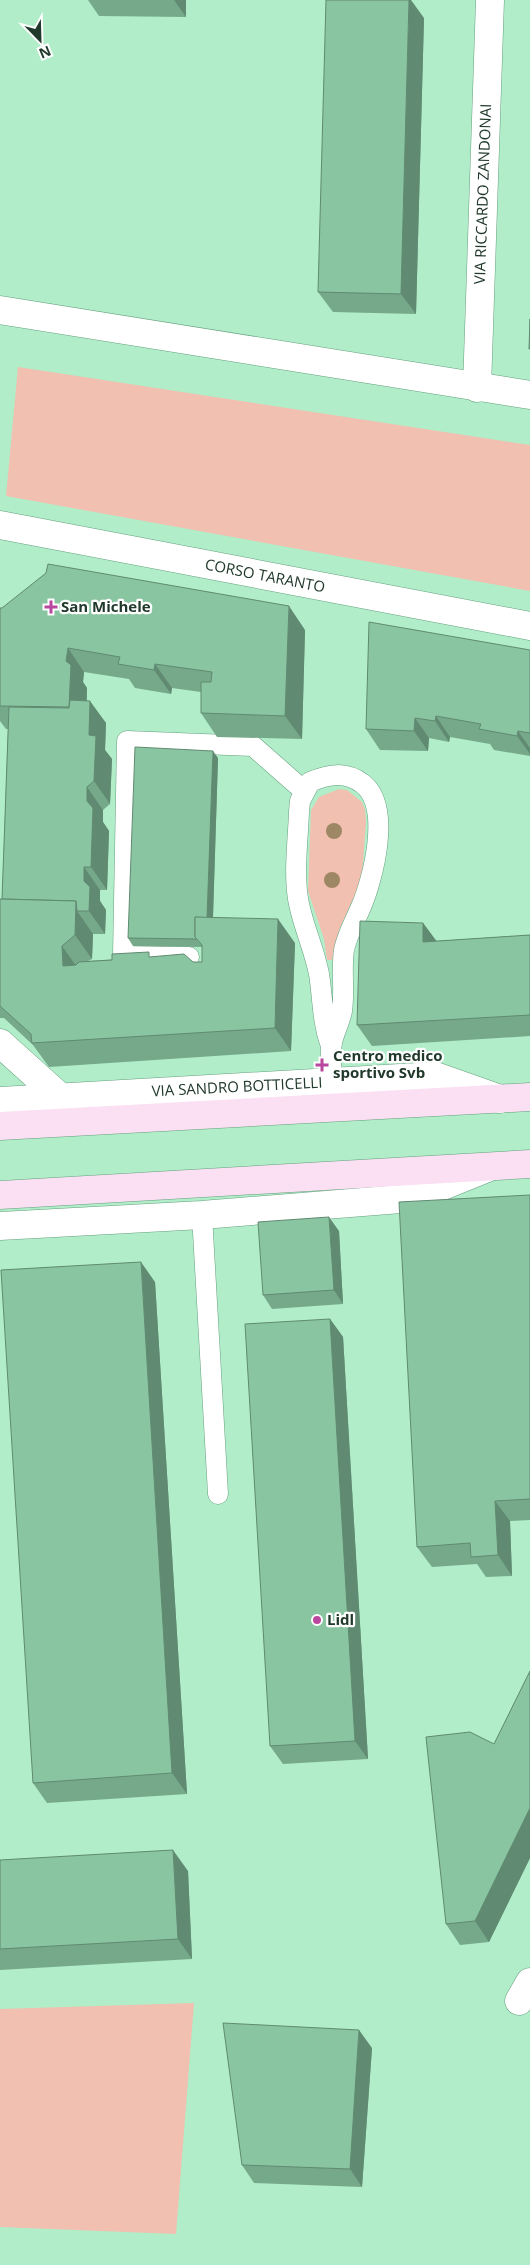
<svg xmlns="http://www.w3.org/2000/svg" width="530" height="2265" font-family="'Open Sans',sans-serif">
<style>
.green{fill:#f2c0b1}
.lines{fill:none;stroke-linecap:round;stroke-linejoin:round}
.lane-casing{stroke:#65a07e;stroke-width:21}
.street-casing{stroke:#65a07e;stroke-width:29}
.secondary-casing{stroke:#65a07e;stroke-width:29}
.lane{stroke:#fff;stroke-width:20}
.street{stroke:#fff;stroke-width:28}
.secondary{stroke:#fae0f2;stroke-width:28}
.tree{fill:#9e8765}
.wall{fill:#76a98a}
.shaded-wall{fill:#608a71}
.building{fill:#89c5a1;stroke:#608a71}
.poi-dot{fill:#b9469f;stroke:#fefefe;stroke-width:2}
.labels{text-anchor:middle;stroke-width:4.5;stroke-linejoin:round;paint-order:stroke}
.street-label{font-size:15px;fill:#20392a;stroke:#fefefe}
.poi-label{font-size:15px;font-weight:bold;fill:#20392a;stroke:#fefefe;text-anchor:start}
</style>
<rect width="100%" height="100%" fill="#b0edc8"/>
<g class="green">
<polygon points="18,367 530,445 530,591 6,496"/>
<polygon points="339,789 347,790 362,802 365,810 366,822 362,875 359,886 339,930 332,960 327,960 324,939 308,891 311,810 319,797"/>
<polygon points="194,2003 176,2234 0,2227 0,2009"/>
</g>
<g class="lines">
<g class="lane-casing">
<g id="lane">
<polyline points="189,957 123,956 127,741 253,746 303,790"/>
<path d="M331 1046C322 1022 323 999 319 974 314 949 304 928 299 904 293 877 298 840 299 812L300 801 310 782C329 774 346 771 363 784 392 807 373 879 361 907 355 921 347 935 344 950 341 970 345 990 342 1011 340 1022 334 1032 332 1043 329 1055 332 1069 332 1081"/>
<polyline points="202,1215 218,1494"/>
</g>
</g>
<g class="street-casing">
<g id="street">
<polyline points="0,310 530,395"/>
<polyline points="477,388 490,0"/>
<polyline points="0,525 530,626"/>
<polyline points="0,1043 60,1097"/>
<polyline points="0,1101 435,1076 500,1099"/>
<polyline points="0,1226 202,1215 413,1198 487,1168"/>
<polyline points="519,2001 530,1982"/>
</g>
</g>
<g class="secondary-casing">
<g id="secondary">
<polyline points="0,1126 530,1097"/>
<polyline points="0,1195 530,1164"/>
</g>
</g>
<use href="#lane" class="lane"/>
<use href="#street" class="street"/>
<use href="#secondary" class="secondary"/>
</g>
<g class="tree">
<circle cx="334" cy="831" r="8"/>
<circle cx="332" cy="880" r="8"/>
</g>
<g class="wall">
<polygon points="88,0 186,0 186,17 99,16"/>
<polygon points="424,18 416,314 333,312 318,292"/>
<polygon points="0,608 305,630 302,739 217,737 201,713 201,692 172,688 171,694 135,688 129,679 84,672 83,682 87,688 87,701 106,723 105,750 112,759 110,804 103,810 103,822 109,831 107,890 100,890 100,901 106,910 105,934 93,934 92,959 88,961 152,957 193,962 202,962 202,947 133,946 128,938 218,758 213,918 295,943 291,1051 49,1067 33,1045 4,1018 0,1018 0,899 2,899 8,729 6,729 0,721"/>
<polygon points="530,650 530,756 494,750 490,744 450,737 449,742 429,738 428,751 380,750 366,729"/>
<polygon points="423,923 436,941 530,935 530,1036 372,1046 357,1025"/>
<polygon points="530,1195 530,1520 510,1521 512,1576 486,1577 477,1564 432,1567 417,1547"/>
<polygon points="339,1231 343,1304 272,1309 263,1295"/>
<polygon points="155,1282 187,1794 47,1803 33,1783"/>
<polygon points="330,1319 343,1337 368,1759 283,1764 270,1746"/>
<polygon points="530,1671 530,1858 489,1942 460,1945 446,1924 494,1744"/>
<polygon points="0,1860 188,1871 192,1959 0,1970"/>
<polygon points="372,2048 362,2187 254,2183 242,2165"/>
</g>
<g class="shaded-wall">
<polygon points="174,0 186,0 186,17"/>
<polygon points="409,0 411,0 424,18 416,314 401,294"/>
<polygon points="289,606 305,630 302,739 285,716"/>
<polygon points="68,648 84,672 83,682 87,688 85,731 69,707 66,661"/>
<polygon points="155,664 172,688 171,694 154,670"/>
<polygon points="90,701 106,723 105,750 112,759 110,804 94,781 89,735"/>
<polygon points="436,716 450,737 449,742 435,721"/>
<polygon points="415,718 429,738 428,751 414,731"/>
<polygon points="518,731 530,748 530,754 517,736"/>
<polygon points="213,751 218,758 212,947 206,940"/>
<polygon points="87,787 103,810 103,822 109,831 107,890 91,867 87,801"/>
<polygon points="84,867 100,890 100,901 106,910 105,934 89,911 84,881"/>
<polygon points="76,901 77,911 93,934 92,959 75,935"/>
<polygon points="278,919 295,943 291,1051 275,1028"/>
<polygon points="423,923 438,943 423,942"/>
<polygon points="62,946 79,970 63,966"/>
<polygon points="329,1217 339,1231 343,1304 334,1290"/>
<polygon points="141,1262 155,1282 187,1794 172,1773"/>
<polygon points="330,1319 343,1337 368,1759 355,1741"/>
<polygon points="495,1501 510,1521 512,1576 498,1555"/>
<polygon points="530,1808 530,1858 489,1942 475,1921"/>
<polygon points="173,1850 188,1871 192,1959 178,1939"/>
<polygon points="359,2030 372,2048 362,2187 350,2169"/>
</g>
<g class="building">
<polygon points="326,0 409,0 401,294 318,292"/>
<polygon points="530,319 530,349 529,349"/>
<polygon points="48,564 289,606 285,716 201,713 201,682 211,682 212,672 155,664 154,670 118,664 120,657 68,648 66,661 71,665 69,707 0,706 0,608 2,608 46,573"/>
<polygon points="369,622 530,650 530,733 518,731 517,736 479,729 481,724 436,716 435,721 415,718 414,731 366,729"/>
<polygon points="70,700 90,701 89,735 96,736 94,781 87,787 87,801 93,808 91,867 84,867 84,881 90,887 89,911 77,911 76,901 2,899 9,707 69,708"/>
<polygon points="135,747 213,751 207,918 195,917 195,937 197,939 128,938"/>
<polygon points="0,899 76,901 75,935 62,946 63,966 76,965 79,962 112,960 112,954 149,952 149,957 184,954 193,962 202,962 202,945 195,937 195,917 278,919 275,1028 32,1043 31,1034 0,1006"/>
<polygon points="360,921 423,923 423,942 530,935 530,1015 357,1025"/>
<polygon points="530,1195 530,1499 495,1501 498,1555 471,1557 470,1543 417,1547 399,1202"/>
<polygon points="329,1217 334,1290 263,1295 258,1222"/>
<polygon points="141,1262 172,1773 33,1783 1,1270"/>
<polygon points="330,1319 355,1741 270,1746 245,1324"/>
<polygon points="530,1671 530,1808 475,1921 446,1924 426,1737 470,1732 494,1744"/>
<polygon points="173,1850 178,1939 0,1949 0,1860"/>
<polygon points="223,2023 359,2030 350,2169 242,2165"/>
</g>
<g class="poi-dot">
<path d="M48.5 599.5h5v5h5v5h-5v5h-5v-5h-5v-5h5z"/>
<path d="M319.5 1057.5h5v5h5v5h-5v5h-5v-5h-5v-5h5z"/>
<circle cx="317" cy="1620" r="5"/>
</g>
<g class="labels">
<g class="street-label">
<text transform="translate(483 194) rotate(-88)" y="5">VIA RICCARDO ZANDONAI</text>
<text transform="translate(265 576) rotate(11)" y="5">CORSO TARANTO</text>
<text transform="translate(237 1087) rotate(-3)" y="5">VIA SANDRO BOTTICELLI</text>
</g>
<g class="poi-label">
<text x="61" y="612">San Michele</text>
<text x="333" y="1061">Centro medico<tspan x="333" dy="17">sportivo Svb</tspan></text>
<text x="327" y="1625">Lidl</text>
</g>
</g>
<g transform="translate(40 40) rotate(157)" stroke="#fefefe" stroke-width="4" paint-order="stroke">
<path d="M0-4L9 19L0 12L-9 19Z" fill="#20392a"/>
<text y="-8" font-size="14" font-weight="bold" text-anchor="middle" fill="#20392a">N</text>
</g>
</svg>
